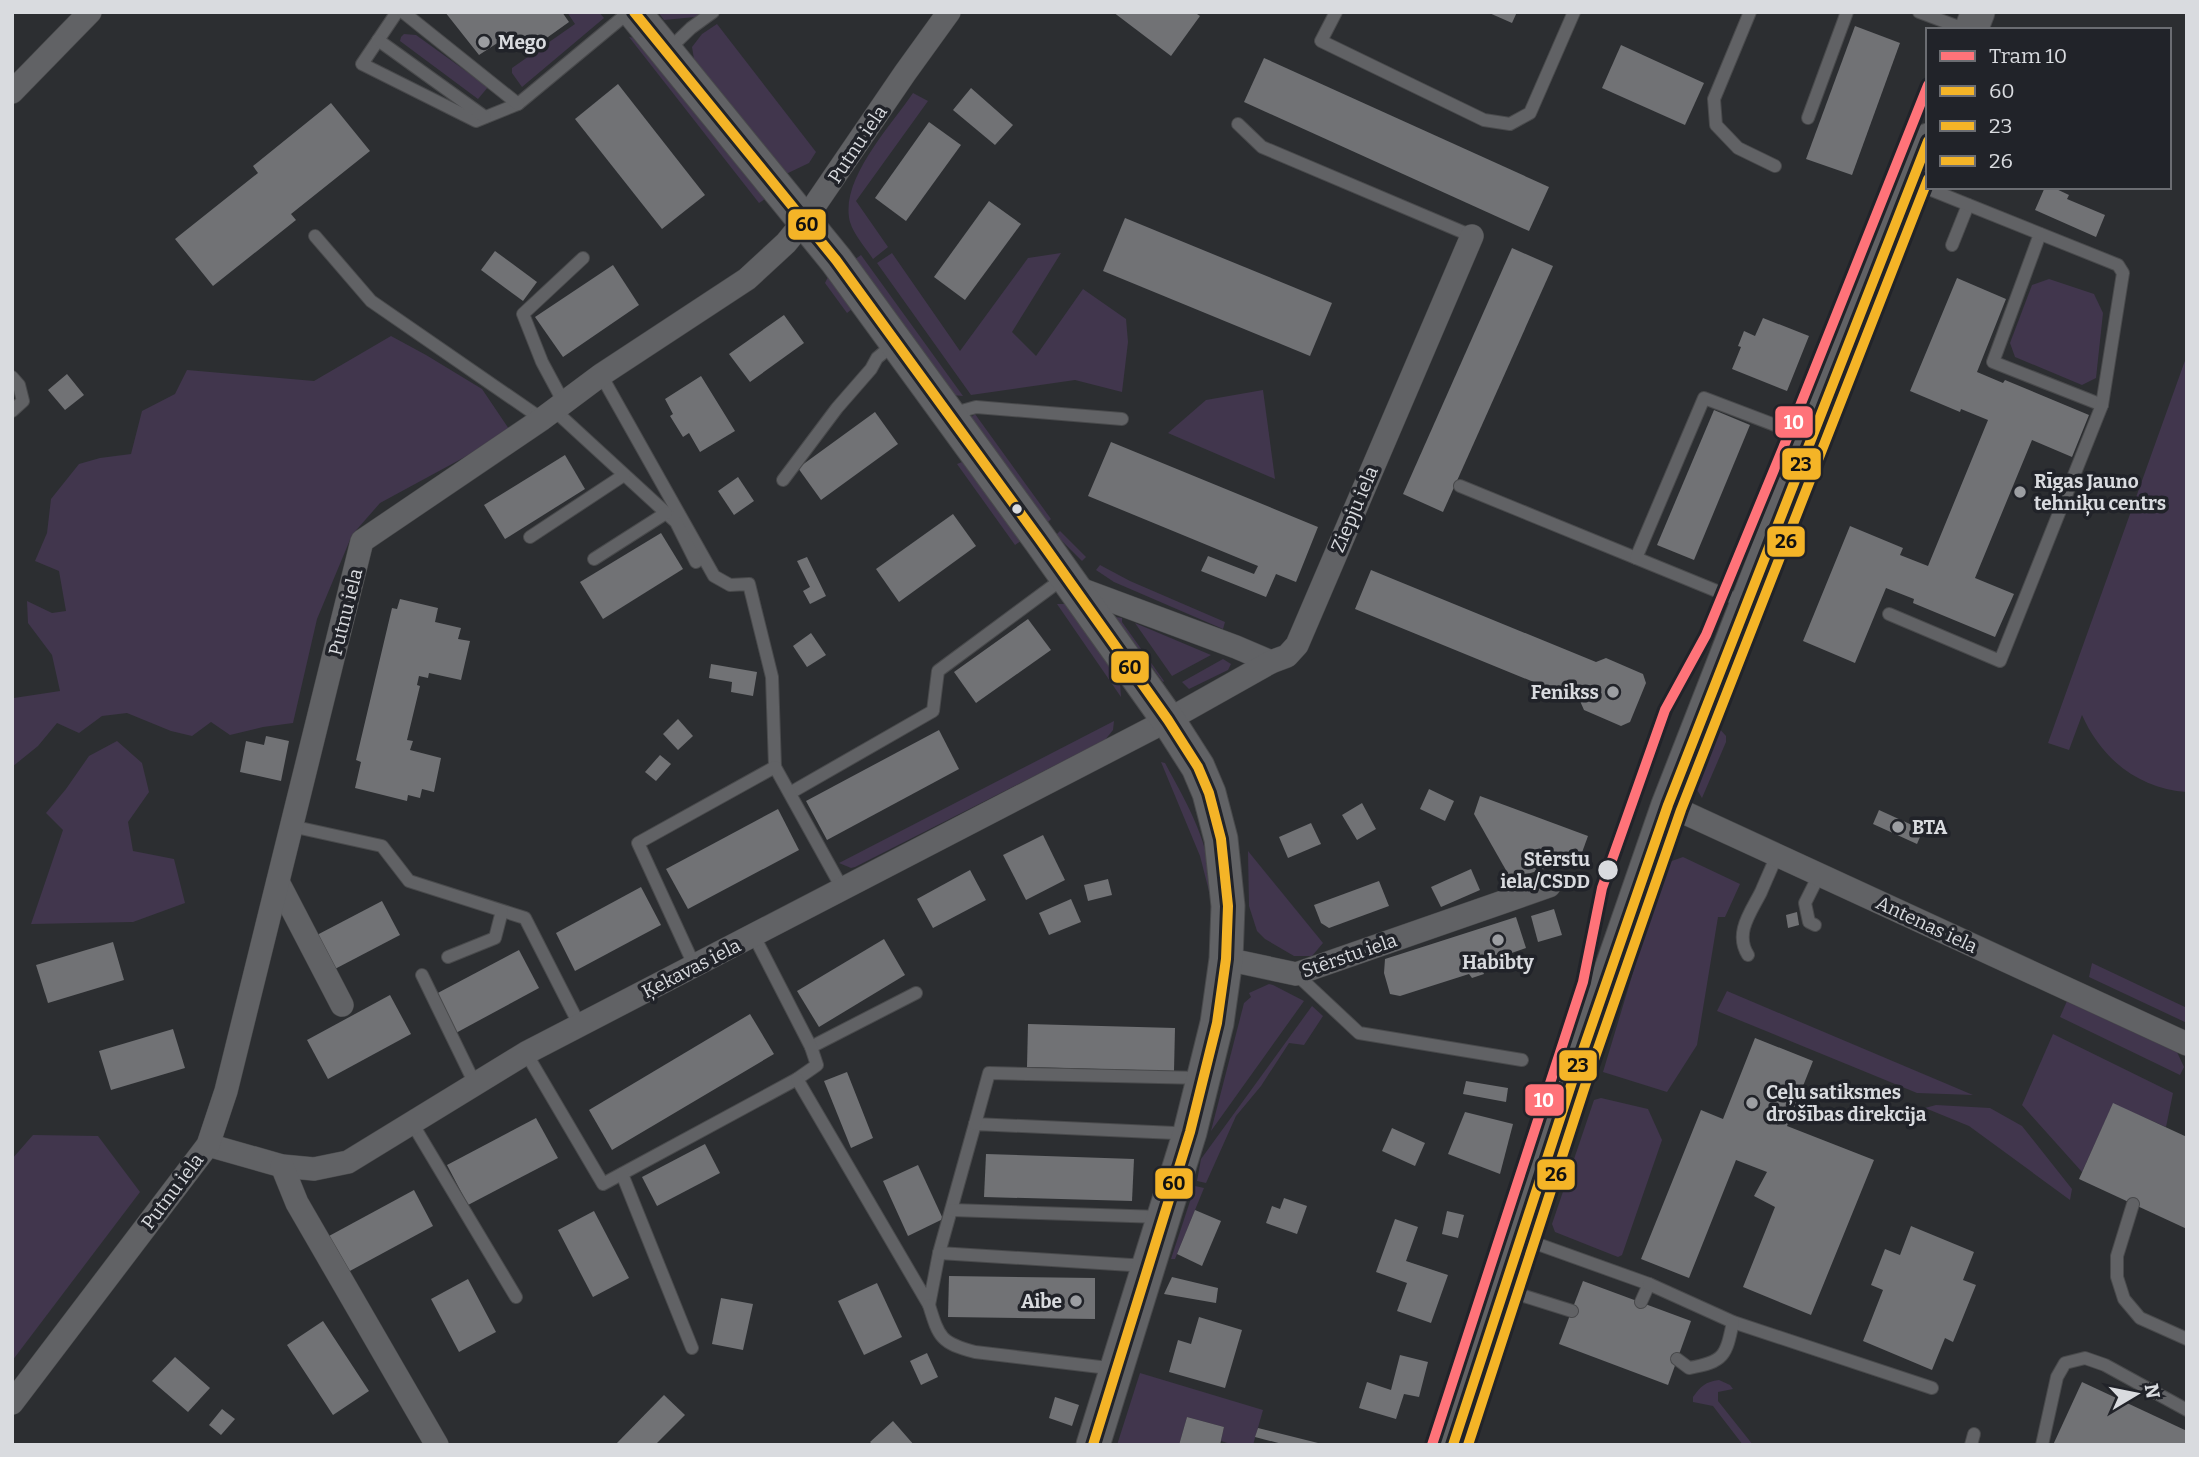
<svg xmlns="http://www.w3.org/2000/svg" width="2199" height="1457" font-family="Bitter,serif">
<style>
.green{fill:#41364d}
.building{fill:#717275}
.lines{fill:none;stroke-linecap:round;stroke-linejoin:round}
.lane-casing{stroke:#494a4c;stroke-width:14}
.street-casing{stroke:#494a4c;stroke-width:24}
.secondary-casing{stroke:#494a4c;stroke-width:35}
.lane{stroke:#616265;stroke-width:12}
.street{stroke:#616265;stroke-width:23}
.secondary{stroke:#616265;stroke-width:33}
.bus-1-casing{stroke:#212329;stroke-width:16}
.bus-2-casing{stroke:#212329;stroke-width:16}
.bus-3-casing{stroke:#212329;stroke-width:16}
.bus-1{stroke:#f4b427;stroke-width:10}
.bus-2{stroke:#f4b427;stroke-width:10}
.bus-3{stroke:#f4b427;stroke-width:10}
.tram-1-casing{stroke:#212329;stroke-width:16}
.tram-1{stroke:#ff7379;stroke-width:10}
.poi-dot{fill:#9c9ea2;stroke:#212329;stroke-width:2.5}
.bus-dot{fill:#d9dbdf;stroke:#212329;stroke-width:2.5}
.labels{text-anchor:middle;stroke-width:7;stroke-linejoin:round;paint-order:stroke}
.poi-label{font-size:19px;font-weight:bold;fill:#d9dbdf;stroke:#212329;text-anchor:start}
.street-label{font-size:19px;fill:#d9dbdf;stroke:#212329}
.stop-label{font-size:19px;font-weight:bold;fill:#d9dbdf;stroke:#212329;text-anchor:end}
.line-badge{stroke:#212329;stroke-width:2.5}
.badge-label{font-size:19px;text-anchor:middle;font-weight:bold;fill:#fff}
.pale-badge-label{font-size:19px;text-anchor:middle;font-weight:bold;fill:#111}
</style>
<rect width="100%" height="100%" fill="#2c2e31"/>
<g class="green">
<polygon points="567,12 599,12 604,18 522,87 512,73 512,68 575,24"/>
<polygon points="658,12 701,12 695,17 664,20"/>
<polygon points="717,24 816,152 809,163 786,174 694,59 692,47 702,34"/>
<polygon points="404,34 416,35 488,87 478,99 400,41 401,37"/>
<polygon points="629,37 636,38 643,44 765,199 759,203"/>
<path d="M913 93 928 101 856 201 888 247 873 259C865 247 854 235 850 222 839 180 891 126 913 93Z"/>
<polygon points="892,253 960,351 1028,258 1061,253 1012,332 1036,356 1083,289 1126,319 1128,342 1122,392 1075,380 971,395 877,263"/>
<polygon points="861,255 963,396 952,395 854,260"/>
<polygon points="829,275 852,309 847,313 825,283"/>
<polygon points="2049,279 2094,294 2103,313 2096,378 2082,385 2015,357 2010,343 2032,285"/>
<polygon points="391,336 426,355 482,389 511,432 380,503 352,535 317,619 293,723 263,727 230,735 211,722 192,736 171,731 127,713 102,716 79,733 57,723 38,746 12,767 12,701 14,698 60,691 52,655 28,623 27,601 52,613 66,611 59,571 35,561 47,533 51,499 79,464 100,458 131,454 142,411 175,394 187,370 314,381"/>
<path d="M2187 355V792C2138 789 2101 758 2082 715L2069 750 2048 743Z"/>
<polygon points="1263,390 1275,479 1168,433 1206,400"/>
<polygon points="975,414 1051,519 1046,524 970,418"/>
<polygon points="962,462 1021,541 1015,545 957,464"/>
<polygon points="1060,531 1086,557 1082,561 1056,535"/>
<polygon points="1100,565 1130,581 1225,622 1223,629 1114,582 1096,570"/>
<polygon points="1057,604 1065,604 1072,609 1115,671 1120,683 1121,697"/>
<polygon points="1115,617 1122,618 1122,622 1164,681 1163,682"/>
<polygon points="1135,623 1211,655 1172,676"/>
<polygon points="1223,659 1231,664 1228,670 1189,689 1182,682"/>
<polygon points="1114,721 1113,730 1105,740 855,867 851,868 839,863"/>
<polygon points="1717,726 1726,736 1726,742 1702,798 1696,788 1695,780"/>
<polygon points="117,741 142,763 149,792 128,822 133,851 174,859 185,903 133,922 31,924 63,830 46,813 66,789 89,756"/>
<path d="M1161 762 1165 763C1186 802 1214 848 1210 895L1200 856Z"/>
<polygon points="1248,851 1323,943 1312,956 1294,956 1265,939 1257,931 1249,906"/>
<polygon points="1683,857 1740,884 1725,917 1718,917 1697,1045 1667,1092 1603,1072 1666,863"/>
<polygon points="2092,963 2187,1008 2187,1023 2089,977"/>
<polygon points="1269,984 1273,985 1304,1001 1211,1131 1244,1003 1251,997 1249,993"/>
<polygon points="1727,991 1973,1095 1917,1093 1717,1011"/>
<polygon points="2067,1001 2177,1052 2184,1067 2180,1075 2060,1017"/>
<polygon points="1312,1006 1323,1016 1304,1045 1289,1043 1261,1086 1236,1116 1206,1183 1197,1181 1201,1159"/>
<polygon points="2053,1034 2173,1093 2166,1127 2113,1104 2082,1172 2022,1105"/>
<polygon points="1601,1098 1648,1109 1662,1140 1622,1255 1618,1257 1555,1232 1552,1224 1594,1100"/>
<polygon points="1936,1105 1990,1108 2022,1126 2072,1189 2070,1200 1969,1126 1925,1108"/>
<polygon points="33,1135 98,1136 140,1192 12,1361 12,1159"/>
<polygon points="1195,1186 1204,1188 1175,1259 1171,1259"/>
<polygon points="1140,1373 1263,1410 1253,1445 1234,1445 1221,1441 1224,1427 1187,1417 1179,1445 1117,1445"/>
<path d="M1719 1380 1730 1385 1733 1389 1718 1392V1401L1753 1445H1743L1713 1406 1693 1402V1397C1701 1386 1705 1382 1719 1380Z"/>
</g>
<g class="building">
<polygon points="445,12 562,12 569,22 527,52 514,32 479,55"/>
<polygon points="1113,12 1194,12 1200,16 1171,56"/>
<polygon points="1487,12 1517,12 1512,23"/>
<polygon points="1855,26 1900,43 1852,175 1806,159"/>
<polygon points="1621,45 1704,83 1685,125 1602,88"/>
<polygon points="1264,58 1549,187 1529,231 1244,102"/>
<polygon points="618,84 705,195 662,229 575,119"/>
<polygon points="971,88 1013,125 995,145 953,110"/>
<polygon points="331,103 370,151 291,214 296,220 213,286 175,239 258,173 253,166"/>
<polygon points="929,122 961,145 906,221 875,198"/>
<polygon points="2045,187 2052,187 2069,195 2067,199 2105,215 2096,237 2035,210"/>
<polygon points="989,201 1021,224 965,300 934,277"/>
<polygon points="1125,218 1332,303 1310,356 1103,271"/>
<polygon points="1512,248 1553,266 1443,512 1403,494"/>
<polygon points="495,251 537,282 523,301 481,270"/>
<polygon points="613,265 639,305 563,357 535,317"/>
<polygon points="1957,278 2006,299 1977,372 2003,383 2005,380 2089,415 2072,457 2032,440 1975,578 2014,594 1995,637 1913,603 1914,599 1886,588 1855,663 1803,641 1850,526 1903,548 1900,555 1928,566 1988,420 1961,409 1960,412 1910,391"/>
<polygon points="784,315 804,343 750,382 729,354"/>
<polygon points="1763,318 1809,336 1787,391 1732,369 1741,347 1738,346 1744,331 1755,336"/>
<polygon points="67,374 84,395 65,410 48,390"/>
<polygon points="701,376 735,431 700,452 689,433 683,437 670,416 673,414 665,399"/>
<polygon points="1714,410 1750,425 1694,560 1657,545"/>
<polygon points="875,412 898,444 821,500 798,468"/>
<polygon points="1111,442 1318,527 1296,582 1276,574 1266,597 1201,571 1208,556 1254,574 1258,566 1088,496"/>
<polygon points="565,455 585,489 505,539 484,505"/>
<polygon points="738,477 754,501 734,515 718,491"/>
<polygon points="953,514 976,546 899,602 876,569"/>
<polygon points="661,533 683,569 603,619 580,582"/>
<polygon points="807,557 826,596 810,604 803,591 810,587 797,561"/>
<polygon points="1371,570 1596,662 1606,658 1643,674 1646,683 1630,722 1621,726 1584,710 1580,701 1355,609"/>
<polygon points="400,599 438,608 435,622 461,628 458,639 470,641 461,680 429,673 428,678 419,676 417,685 420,686 407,740 413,741 410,750 441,758 434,792 422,789 420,798 408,795 407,801 355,788 361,762 356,760 392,608 397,609"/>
<polygon points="1028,619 1051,650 976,703 954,672"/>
<polygon points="811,633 826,655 807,667 793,646"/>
<polygon points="711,664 757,672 753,696 731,692 732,682 709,678"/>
<polygon points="678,719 693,736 678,750 663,734"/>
<polygon points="939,730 959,769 827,840 806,801"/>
<polygon points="266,736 289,741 281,781 240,772 246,741 264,745"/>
<polygon points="660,755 671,764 656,781 645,772"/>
<polygon points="1429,789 1454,801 1445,821 1420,809"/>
<polygon points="1480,796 1588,836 1580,858 1511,879 1474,814"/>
<polygon points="1362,803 1376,829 1357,840 1342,815"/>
<polygon points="778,809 799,850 688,909 666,869"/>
<polygon points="1879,810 1923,830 1917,844 1873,824"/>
<polygon points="1311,823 1321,844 1288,858 1279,837"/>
<polygon points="1043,835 1065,880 1026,900 1003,855"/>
<polygon points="1471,869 1480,890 1441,907 1431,887"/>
<polygon points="970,870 986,900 933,928 917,899"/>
<polygon points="1108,879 1112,895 1088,901 1084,885"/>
<polygon points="1379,881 1389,906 1329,928 1321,923 1314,905"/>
<polygon points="641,887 661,925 575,971 556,933"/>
<polygon points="1071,899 1081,922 1049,935 1039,913"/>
<polygon points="382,901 400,935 333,970 315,936"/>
<polygon points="1554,909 1562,935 1538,942 1531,916"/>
<polygon points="1797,912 1799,925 1788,928 1786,915"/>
<polygon points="1516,917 1526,948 1480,964 1484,974 1472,978 1469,974 1400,996 1390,994 1384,973 1385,959"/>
<polygon points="884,939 905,975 819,1027 797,991"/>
<polygon points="113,942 124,980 48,1003 36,965"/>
<polygon points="519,950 539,988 454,1034 434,995"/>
<polygon points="390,995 411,1034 328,1079 307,1040"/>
<polygon points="750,1014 774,1054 612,1150 589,1110"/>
<polygon points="1028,1024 1175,1028 1174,1071 1027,1067"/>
<polygon points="173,1029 185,1068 111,1090 99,1051"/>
<polygon points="1755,1038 1813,1061 1787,1126 1874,1160 1811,1315 1743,1287 1775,1207 1754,1196 1767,1172 1736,1160 1689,1278 1641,1259 1701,1110 1723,1119"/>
<polygon points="847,1072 873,1138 851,1148 824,1081"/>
<polygon points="1466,1081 1508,1088 1506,1102 1463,1094"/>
<polygon points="2113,1103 2187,1137 2187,1229 2079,1179"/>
<polygon points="1465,1112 1513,1124 1500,1174 1448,1154"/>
<polygon points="536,1118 558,1158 468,1205 447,1165"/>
<polygon points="1392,1128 1425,1143 1415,1166 1382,1151"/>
<polygon points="705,1144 720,1173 657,1206 642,1177"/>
<polygon points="986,1154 1134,1159 1132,1201 984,1197"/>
<polygon points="918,1165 943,1219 908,1236 883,1181"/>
<polygon points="414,1190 433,1226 348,1272 329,1236"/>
<polygon points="1284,1198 1307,1206 1297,1234 1266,1223 1272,1206 1280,1209"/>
<polygon points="1195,1210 1221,1221 1202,1266 1177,1254"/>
<polygon points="594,1211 629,1278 593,1297 558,1230"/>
<polygon points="1447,1211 1464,1215 1458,1238 1442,1234"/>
<polygon points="1395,1219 1418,1227 1406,1261 1448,1275 1431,1323 1397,1311 1407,1283 1376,1272"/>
<polygon points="1911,1226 1974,1252 1963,1280 1976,1285 1953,1342 1945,1338 1932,1370 1863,1341 1883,1290 1871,1285 1885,1249 1900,1255"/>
<polygon points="949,1276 1095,1278 1095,1319 948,1317"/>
<polygon points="1172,1277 1218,1288 1216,1303 1164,1294"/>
<polygon points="468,1279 496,1332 459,1352 431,1299"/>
<polygon points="1583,1281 1691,1321 1668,1385 1559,1344"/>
<polygon points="877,1283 902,1337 864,1355 838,1301"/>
<polygon points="721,1298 753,1304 743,1350 712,1344"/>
<polygon points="1199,1317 1242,1330 1225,1388 1169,1372 1178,1340 1191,1344"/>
<polygon points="323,1321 369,1391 333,1415 287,1345"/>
<polygon points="927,1353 938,1377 921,1385 910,1361"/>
<polygon points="1400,1355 1428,1362 1419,1397 1404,1394 1396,1419 1359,1408 1367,1382 1391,1390"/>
<polygon points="175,1357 210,1388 188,1412 152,1381"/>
<polygon points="2082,1382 2187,1431 2187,1445 2053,1445"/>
<polygon points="664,1395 685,1415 655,1445 615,1445"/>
<polygon points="1055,1397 1079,1405 1072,1426 1049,1418"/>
<polygon points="222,1409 235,1419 221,1435 209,1425"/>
<polygon points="1187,1417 1224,1427 1220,1445 1179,1445"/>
<polygon points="893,1421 914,1445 873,1445 870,1442"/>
<polygon points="1258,1428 1322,1444 1322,1445 1286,1445 1255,1437"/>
</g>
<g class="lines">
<g class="lane-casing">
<g id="lane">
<polyline points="397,12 362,64 476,121 518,104 629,12"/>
<polyline points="403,12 518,104"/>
<polyline points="1336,12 1321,41 1484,120 1510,124 1530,113 1574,12"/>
<polyline points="1750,12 1714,99 1716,125 1738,148 1775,166"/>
<polyline points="1919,12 1967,30"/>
<polyline points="378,40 485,117"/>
<polyline points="667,51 691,28 713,12"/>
<polyline points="1808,118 1847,12"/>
<polyline points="1238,124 1262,147 1472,236"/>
<polyline points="2040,234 1993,362 2102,405"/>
<polyline points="315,236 371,301 542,419"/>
<polyline points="1952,245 1968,205"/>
<polyline points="601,375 714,576 730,585 749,584 772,677 775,767"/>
<polyline points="12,377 19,385 23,401 12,411"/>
<polyline points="564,403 542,362 523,314 583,258"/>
<polyline points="554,410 676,522 696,562"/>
<polyline points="951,414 976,407 1122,419"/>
<polyline points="783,480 837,408 871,369 877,358 895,343"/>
<polyline points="1460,486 1636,558"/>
<polyline points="530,537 624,475"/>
<polyline points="594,559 666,513"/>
<polyline points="1746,603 1636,558 1704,398 1809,438"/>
<polyline points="1889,614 2000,661 2102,405 2123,273 2118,265 1914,183"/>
<polyline points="790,793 933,711 938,671 1065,577"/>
<polyline points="291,826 382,846 409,881 525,918 579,1024"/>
<polyline points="1815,925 1809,922 1805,903 1819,875"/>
<path d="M1748 955C1734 933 1751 912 1761 892 1766 880 1772 867 1777 855"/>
<polyline points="448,957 495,938 502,911"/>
<polyline points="695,967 638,843 775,767 842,888"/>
<polyline points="1296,974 1359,1033 1522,1060"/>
<polyline points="422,975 475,1084"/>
<polyline points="811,1047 916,993"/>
<polyline points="526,1053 603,1184 797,1079 817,1065 811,1047 754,936"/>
<polyline points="797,1079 929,1305 939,1253 975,1124 1175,1133 1189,1132"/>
<polyline points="412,1123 516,1297"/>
<polyline points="975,1124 989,1073 1202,1078"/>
<polyline points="622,1174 692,1348"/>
<polyline points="2133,1204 2117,1256 2117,1277 2124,1299 2140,1318 2187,1339"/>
<polyline points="952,1210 1161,1217"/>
<polyline points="1521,1238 1649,1284 1641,1302"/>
<polyline points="939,1253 1131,1265 1145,1264"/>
<polyline points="1649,1284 1733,1322 1932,1388"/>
<polyline points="1505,1290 1572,1311"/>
<path d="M929 1305C939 1338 941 1343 975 1352L1100 1367H1115"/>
<path d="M1677 1359 1689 1368C1725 1362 1726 1355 1733 1322"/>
<polyline points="1971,1445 1974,1434"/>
<polyline points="2042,1445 2057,1377 2065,1363 2085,1358 2105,1365 2187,1410"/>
</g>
</g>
<g class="street-casing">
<g id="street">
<polyline points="12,92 90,12"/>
<polyline points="1072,586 1236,647 1271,662"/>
<polyline points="1668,805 2187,1044"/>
<polyline points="278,882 342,1005"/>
<polyline points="1226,959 1296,974 1549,886"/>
<polyline points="208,1145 282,1166 314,1169 348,1162 526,1053 1168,720 1271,662 1287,656 1297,645 1472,236"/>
<polyline points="282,1166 297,1203 437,1445"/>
<polyline points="12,1403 208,1145 226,1091 362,541 542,419 601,375 747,279 786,243 804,221 905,73 949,12"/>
</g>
</g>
<g class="secondary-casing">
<g id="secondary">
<polyline points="634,12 836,260 1040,540 1168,720 1198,767 1209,793 1221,839 1228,906 1226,959 1217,1023 1190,1132 1093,1445"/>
<polyline points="1971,30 1978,12"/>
<polyline points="1453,1445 1573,1079 1668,805 1928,140"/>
</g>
</g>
<use href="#lane" class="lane"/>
<use href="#street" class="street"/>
<use href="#secondary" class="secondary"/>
<g class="bus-1-casing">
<polyline id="bus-1" points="634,12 836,260 1040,540 1168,720 1198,767 1209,793 1221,839 1228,906 1226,959 1217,1023 1190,1132 1093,1445"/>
</g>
<g class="bus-2-casing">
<polyline id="bus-2" points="1453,1445 1573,1079 1668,805 1928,141"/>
</g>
<g class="bus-3-casing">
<polyline id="bus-3" points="1468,1445 1586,1083 1681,810 1928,179"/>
</g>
<use href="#bus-1" class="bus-1"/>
<use href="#bus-2" class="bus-2"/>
<use href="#bus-3" class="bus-3"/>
<g class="tram-1-casing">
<polyline id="tram-1" points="1432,1445 1583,982 1602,888 1665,710 1706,635 1790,431 1928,85"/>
</g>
<use href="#tram-1" class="tram-1"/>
</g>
<g class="poi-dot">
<circle cx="484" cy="42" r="7"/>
<circle cx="2020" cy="492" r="7"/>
<circle cx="1613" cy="692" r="7"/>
<circle cx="1898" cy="827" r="7"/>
<circle cx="1498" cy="940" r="7"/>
<circle cx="1752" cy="1103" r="7"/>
<circle cx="1076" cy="1301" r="7"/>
</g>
<g class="bus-dot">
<circle cx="1017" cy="509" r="6"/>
<circle cx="1608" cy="870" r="11"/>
</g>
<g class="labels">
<g class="poi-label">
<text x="498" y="49">Mego</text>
<text x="2034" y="488">Rīgas Jauno<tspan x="2034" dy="22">tehniķu centrs</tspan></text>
<text x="1599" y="699" text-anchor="end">Fenikss</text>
<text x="1912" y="834">BTA</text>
<text x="1498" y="969" text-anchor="middle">Habibty</text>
<text x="1766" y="1099">Ceļu satiksmes<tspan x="1766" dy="22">drošības direkcija</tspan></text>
<text x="1062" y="1308" text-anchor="end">Aibe</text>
</g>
<g class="street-label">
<text transform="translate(857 144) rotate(-56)" y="7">Putnu iela</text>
<text transform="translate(1354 509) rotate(-67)" y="7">Ziepju iela</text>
<text transform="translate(345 612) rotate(-76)" y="7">Putnu iela</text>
<text transform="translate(1927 924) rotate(25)" y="7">Antenas iela</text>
<text transform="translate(1349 955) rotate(-19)" y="7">Stērstu iela</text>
<text transform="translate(691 968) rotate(-27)" y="7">Ķekavas iela</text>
<text transform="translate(172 1191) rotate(-53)" y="7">Putnu iela</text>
</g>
<g class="stop-label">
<text x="1590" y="866">Stērstu<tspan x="1590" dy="22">iela/CSDD</tspan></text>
</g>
</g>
<g class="line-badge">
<rect x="787" y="208" width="40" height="33" rx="7" fill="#f4b427"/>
<rect x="1774" y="405" width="40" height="34" rx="7" fill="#ff7379"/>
<rect x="1781" y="447" width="41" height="34" rx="7" fill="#f4b427"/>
<rect x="1766" y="525" width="40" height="33" rx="7" fill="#f4b427"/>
<rect x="1110" y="650" width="40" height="34" rx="7" fill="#f4b427"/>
<rect x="1558" y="1049" width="40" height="33" rx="7" fill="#f4b427"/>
<rect x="1524" y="1083" width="41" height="34" rx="7" fill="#ff7379"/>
<rect x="1536" y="1158" width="40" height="33" rx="7" fill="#f4b427"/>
<rect x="1154" y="1167" width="40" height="33" rx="7" fill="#f4b427"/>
</g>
<g class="badge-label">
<text x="1794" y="429">10</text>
<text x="1544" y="1107">10</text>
</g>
<g class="pale-badge-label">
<text x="807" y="231">60</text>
<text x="1801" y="471">23</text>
<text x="1786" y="548">26</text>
<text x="1130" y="674">60</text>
<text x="1578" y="1072">23</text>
<text x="1556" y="1181">26</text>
<text x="1174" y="1190">60</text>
</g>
<rect width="2199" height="1457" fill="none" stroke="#d9dbdf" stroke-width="28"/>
<rect x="1926" y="28" width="245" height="161" fill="#212329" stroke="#6b6d72" stroke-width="2"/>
<rect x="1940" y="51" width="35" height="10" fill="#ff7379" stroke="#6b6d72" stroke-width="2"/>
<text x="1989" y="63" font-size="21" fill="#d9dbdf">Tram 10</text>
<rect x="1940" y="86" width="35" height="10" fill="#f4b427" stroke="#6b6d72" stroke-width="2"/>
<text x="1989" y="98" font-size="21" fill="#d9dbdf">60</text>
<rect x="1940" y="121" width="35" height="10" fill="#f4b427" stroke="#6b6d72" stroke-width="2"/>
<text x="1989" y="133" font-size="21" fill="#d9dbdf">23</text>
<rect x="1940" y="156" width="35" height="10" fill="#f4b427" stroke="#6b6d72" stroke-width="2"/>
<text x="1989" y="168" font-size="21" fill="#d9dbdf">26</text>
<g transform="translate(2136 1394) rotate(80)" stroke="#212329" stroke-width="5" paint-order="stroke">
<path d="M0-5L12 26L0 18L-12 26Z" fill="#d9dbdf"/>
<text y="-10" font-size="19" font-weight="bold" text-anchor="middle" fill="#d9dbdf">N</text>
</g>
</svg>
